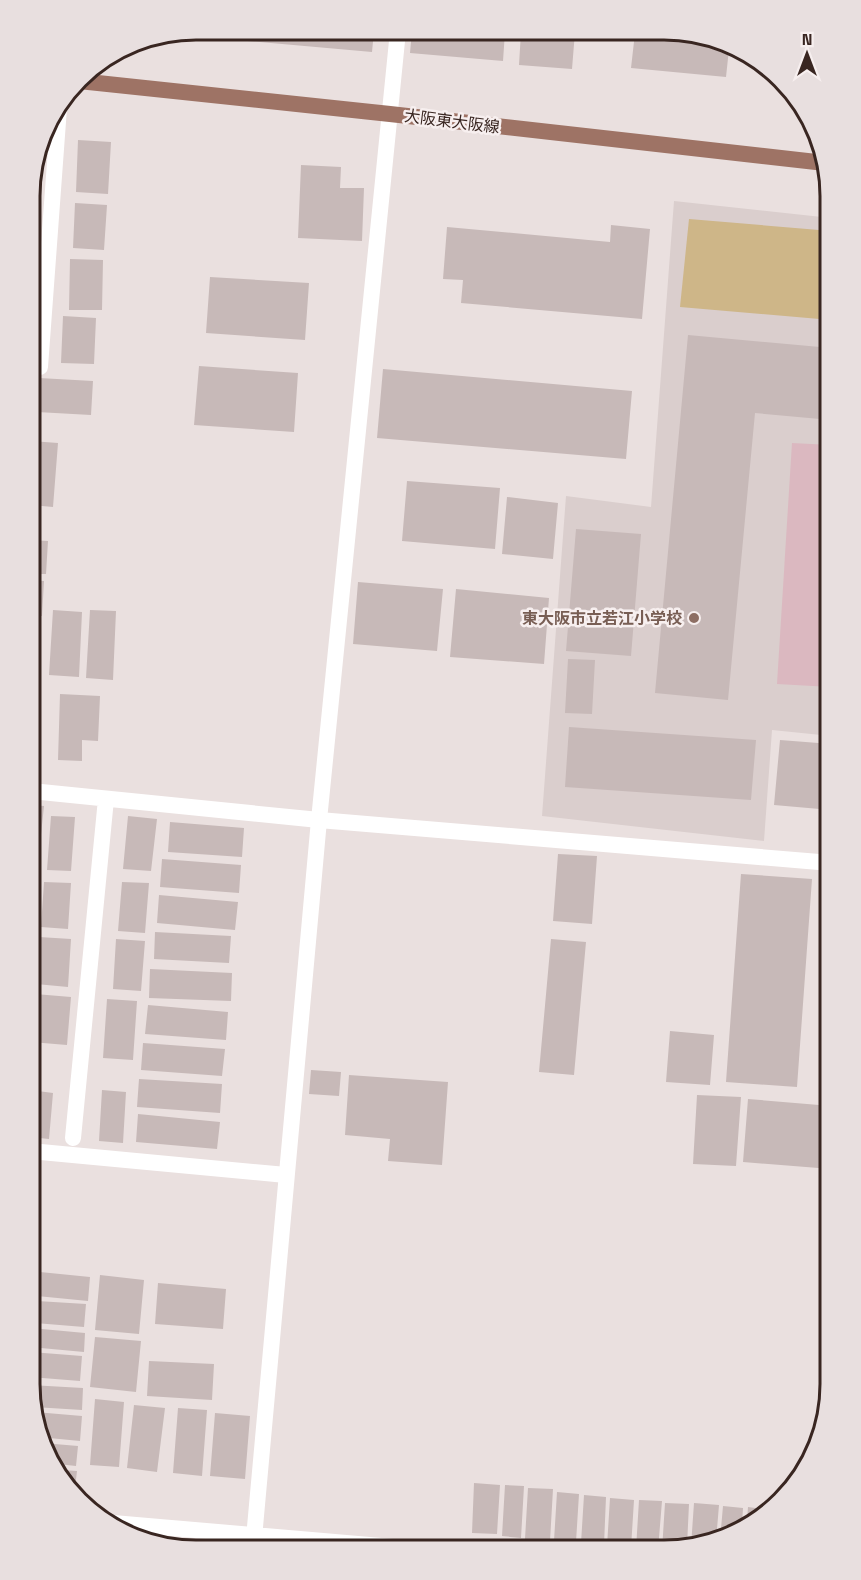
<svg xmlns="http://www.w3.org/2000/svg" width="861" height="1580" font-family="'Space Grotesk','Noto Sans JP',sans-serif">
<rect width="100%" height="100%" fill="#eae0df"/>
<path fill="#dacecd" d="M 674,201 L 831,218 L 831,736 L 772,730 L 764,841 L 542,816 L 566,496 L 651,507 Z"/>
<path fill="#dbb8c0" d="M 792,443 L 831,445 L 831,687 L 777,684 Z"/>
<path fill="#ceb688" d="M 689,219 L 831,231 L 831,320 L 680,307 Z"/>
<path fill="#c7b9b8" d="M 237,30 L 249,30 L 374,31 L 372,52 L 236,40 Z
M 412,31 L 505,32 L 503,61 L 410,53 Z
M 521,32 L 575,32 L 572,69 L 519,65 Z
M 635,33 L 697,33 L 729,49 L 726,77 L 631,68 Z
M 42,140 L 40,193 L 31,192 L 31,175 Z
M 78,140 L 111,142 L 108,194 L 76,192 Z
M 301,165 L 341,167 L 340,188 L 364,188 L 362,241 L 298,238 Z
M 75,203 L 107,205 L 104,250 L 73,248 Z
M 611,225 L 650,229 L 642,319 L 461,303 L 463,280 L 443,279 L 447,227 L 610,242 Z
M 70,259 L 103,260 L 102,310 L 69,310 Z
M 210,277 L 309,283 L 305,340 L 206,333 Z
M 63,316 L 96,318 L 94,364 L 61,363 Z
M 688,335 L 831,348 L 831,420 L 755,413 L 728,700 L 655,693 Z
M 199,366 L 298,373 L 294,432 L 194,425 Z
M 383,369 L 632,391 L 626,459 L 377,438 Z
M 39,378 L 93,381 L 91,415 L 37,412 Z
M 31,441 L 58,443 L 53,507 L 31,505 Z
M 407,481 L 500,488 L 495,549 L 402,541 Z
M 507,497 L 558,503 L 553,559 L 502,554 Z
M 576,529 L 641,534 L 631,656 L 566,651 Z
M 31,540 L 48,541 L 46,574 L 31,574 Z
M 31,580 L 44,581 L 42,616 L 31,616 Z
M 358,582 L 443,589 L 437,651 L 353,644 Z
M 456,589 L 549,598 L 544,664 L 450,657 Z
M 53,610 L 82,612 L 79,677 L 49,675 Z
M 90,610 L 116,611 L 113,680 L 86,678 Z
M 31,622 L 39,623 L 37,654 L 31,653 Z
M 568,659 L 595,660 L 592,714 L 565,713 Z
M 31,661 L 37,661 L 34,690 L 31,690 Z
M 60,694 L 100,696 L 98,741 L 82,740 L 82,761 L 58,760 Z
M 31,700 L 35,701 L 33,757 L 31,757 Z
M 569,727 L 756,740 L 751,800 L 565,787 Z
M 780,740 L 831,744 L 831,810 L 774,805 Z
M 31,805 L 44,806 L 32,920 L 31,920 Z
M 51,816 L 75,817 L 71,871 L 47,870 Z
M 128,816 L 157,819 L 151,871 L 123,869 Z
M 170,822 L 244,828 L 242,857 L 168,852 Z
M 558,854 L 597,856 L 592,924 L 553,921 Z
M 162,859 L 241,865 L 239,893 L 160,887 Z
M 741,874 L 812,879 L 797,1087 L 726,1082 Z
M 44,882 L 71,883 L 68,929 L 41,927 Z
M 122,882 L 149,883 L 145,933 L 118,931 Z
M 159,895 L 238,902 L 235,930 L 157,923 Z
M 155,932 L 231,936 L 229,963 L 154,959 Z
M 39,937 L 71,939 L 68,987 L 36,984 Z
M 116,939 L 145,941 L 141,991 L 113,989 Z
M 551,939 L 586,942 L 574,1075 L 539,1072 Z
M 150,969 L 232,973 L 231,1001 L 149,998 Z
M 35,994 L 71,997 L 67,1045 L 31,1042 Z
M 107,999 L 137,1001 L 133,1060 L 103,1058 Z
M 148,1005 L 228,1012 L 226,1040 L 145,1034 Z
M 670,1031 L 714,1035 L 710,1085 L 666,1082 Z
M 143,1043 L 225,1049 L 222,1076 L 141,1070 Z
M 311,1070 L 341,1072 L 339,1096 L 309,1094 Z
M 349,1075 L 448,1082 L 442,1165 L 388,1161 L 390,1139 L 345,1135 Z
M 139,1079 L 222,1084 L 220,1113 L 137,1107 Z
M 30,1090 L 53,1093 L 49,1139 L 30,1137 Z
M 102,1090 L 126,1092 L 123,1143 L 99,1141 Z
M 697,1095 L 741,1097 L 736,1166 L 693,1164 Z
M 748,1099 L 831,1106 L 831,1169 L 743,1162 Z
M 138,1114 L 220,1122 L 217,1149 L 136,1142 Z
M 40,1272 L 90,1277 L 88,1301 L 37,1296 Z
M 100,1275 L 144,1280 L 139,1334 L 95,1330 Z
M 158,1283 L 226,1289 L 223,1329 L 155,1324 Z
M 37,1301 L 86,1304 L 84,1327 L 35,1323 Z
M 31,1328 L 85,1333 L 84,1352 L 30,1347 Z
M 95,1337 L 141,1341 L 136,1392 L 90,1387 Z
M 31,1352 L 82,1356 L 80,1381 L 30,1377 Z
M 149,1361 L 214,1364 L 212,1400 L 147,1396 Z
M 30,1385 L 83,1388 L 82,1410 L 34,1407 Z
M 95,1399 L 124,1402 L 119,1467 L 90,1465 Z
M 134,1405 L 165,1408 L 157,1472 L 127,1468 Z
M 178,1408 L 207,1410 L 202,1476 L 173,1473 Z
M 35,1412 L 82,1416 L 80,1441 L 39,1437 Z
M 215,1413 L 250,1416 L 245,1479 L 210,1476 Z
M 43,1443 L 78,1446 L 76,1466 L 58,1464 Z
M 62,1470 L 77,1471 L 75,1488 Z
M 474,1483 L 500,1485 L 497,1534 L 472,1533 Z
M 505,1485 L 524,1486 L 521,1538 L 502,1536 Z
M 528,1488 L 553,1489 L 550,1541 L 525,1539 Z
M 557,1492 L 579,1494 L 576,1542 L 554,1541 Z
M 584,1495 L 606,1497 L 604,1545 L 581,1543 Z
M 610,1498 L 634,1500 L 631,1548 L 607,1546 Z
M 639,1500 L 662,1501 L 658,1550 L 636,1549 Z
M 665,1503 L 689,1504 L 687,1546 L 662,1550 Z
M 694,1503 L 719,1505 L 716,1541 L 691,1546 Z
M 723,1506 L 743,1508 L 742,1524 L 720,1540 Z
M 748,1507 L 763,1509 L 747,1520 Z"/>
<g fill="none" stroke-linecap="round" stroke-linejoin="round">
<path stroke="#fff" stroke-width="16" d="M 30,1151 L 286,1175"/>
<path stroke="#fff" stroke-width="16" d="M 40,367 L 59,108
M 31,791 L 319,820 L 831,863
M 73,1138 L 106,799
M 113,1523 L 416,1549
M 253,1549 L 319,820 L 398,31"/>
<path stroke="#9e7365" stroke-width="16" d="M 79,81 L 390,114 L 825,163"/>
</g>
<circle fill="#8d6e63" stroke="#f7efef" stroke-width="2" cx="694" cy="618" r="6"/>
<g text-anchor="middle" stroke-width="5" stroke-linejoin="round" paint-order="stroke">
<g font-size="16" fill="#392621" stroke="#f7efef">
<text transform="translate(452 121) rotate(7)" y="6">大阪東大阪線</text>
</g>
<g font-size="16" font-weight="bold" fill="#785e54" stroke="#f7efef" text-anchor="end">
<text x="682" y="624">東大阪市立若江小学校</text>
</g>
</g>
<path d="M0 0H861V1580H0ZM196 40H664A156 156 0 0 1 820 196V1384A156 156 0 0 1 664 1540H196A156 156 0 0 1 40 1384V196A156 156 0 0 1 196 40Z" fill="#e8dfdf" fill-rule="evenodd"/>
<path fill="none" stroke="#392621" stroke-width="3" d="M196 40H664A156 156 0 0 1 820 196V1384A156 156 0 0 1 664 1540H196A156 156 0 0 1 40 1384V196A156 156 0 0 1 196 40Z"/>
<g transform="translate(807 54)" stroke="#f7efef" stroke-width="4.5" paint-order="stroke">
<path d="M0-4.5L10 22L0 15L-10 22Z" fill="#392621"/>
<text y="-9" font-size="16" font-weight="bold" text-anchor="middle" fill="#392621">N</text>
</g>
</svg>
